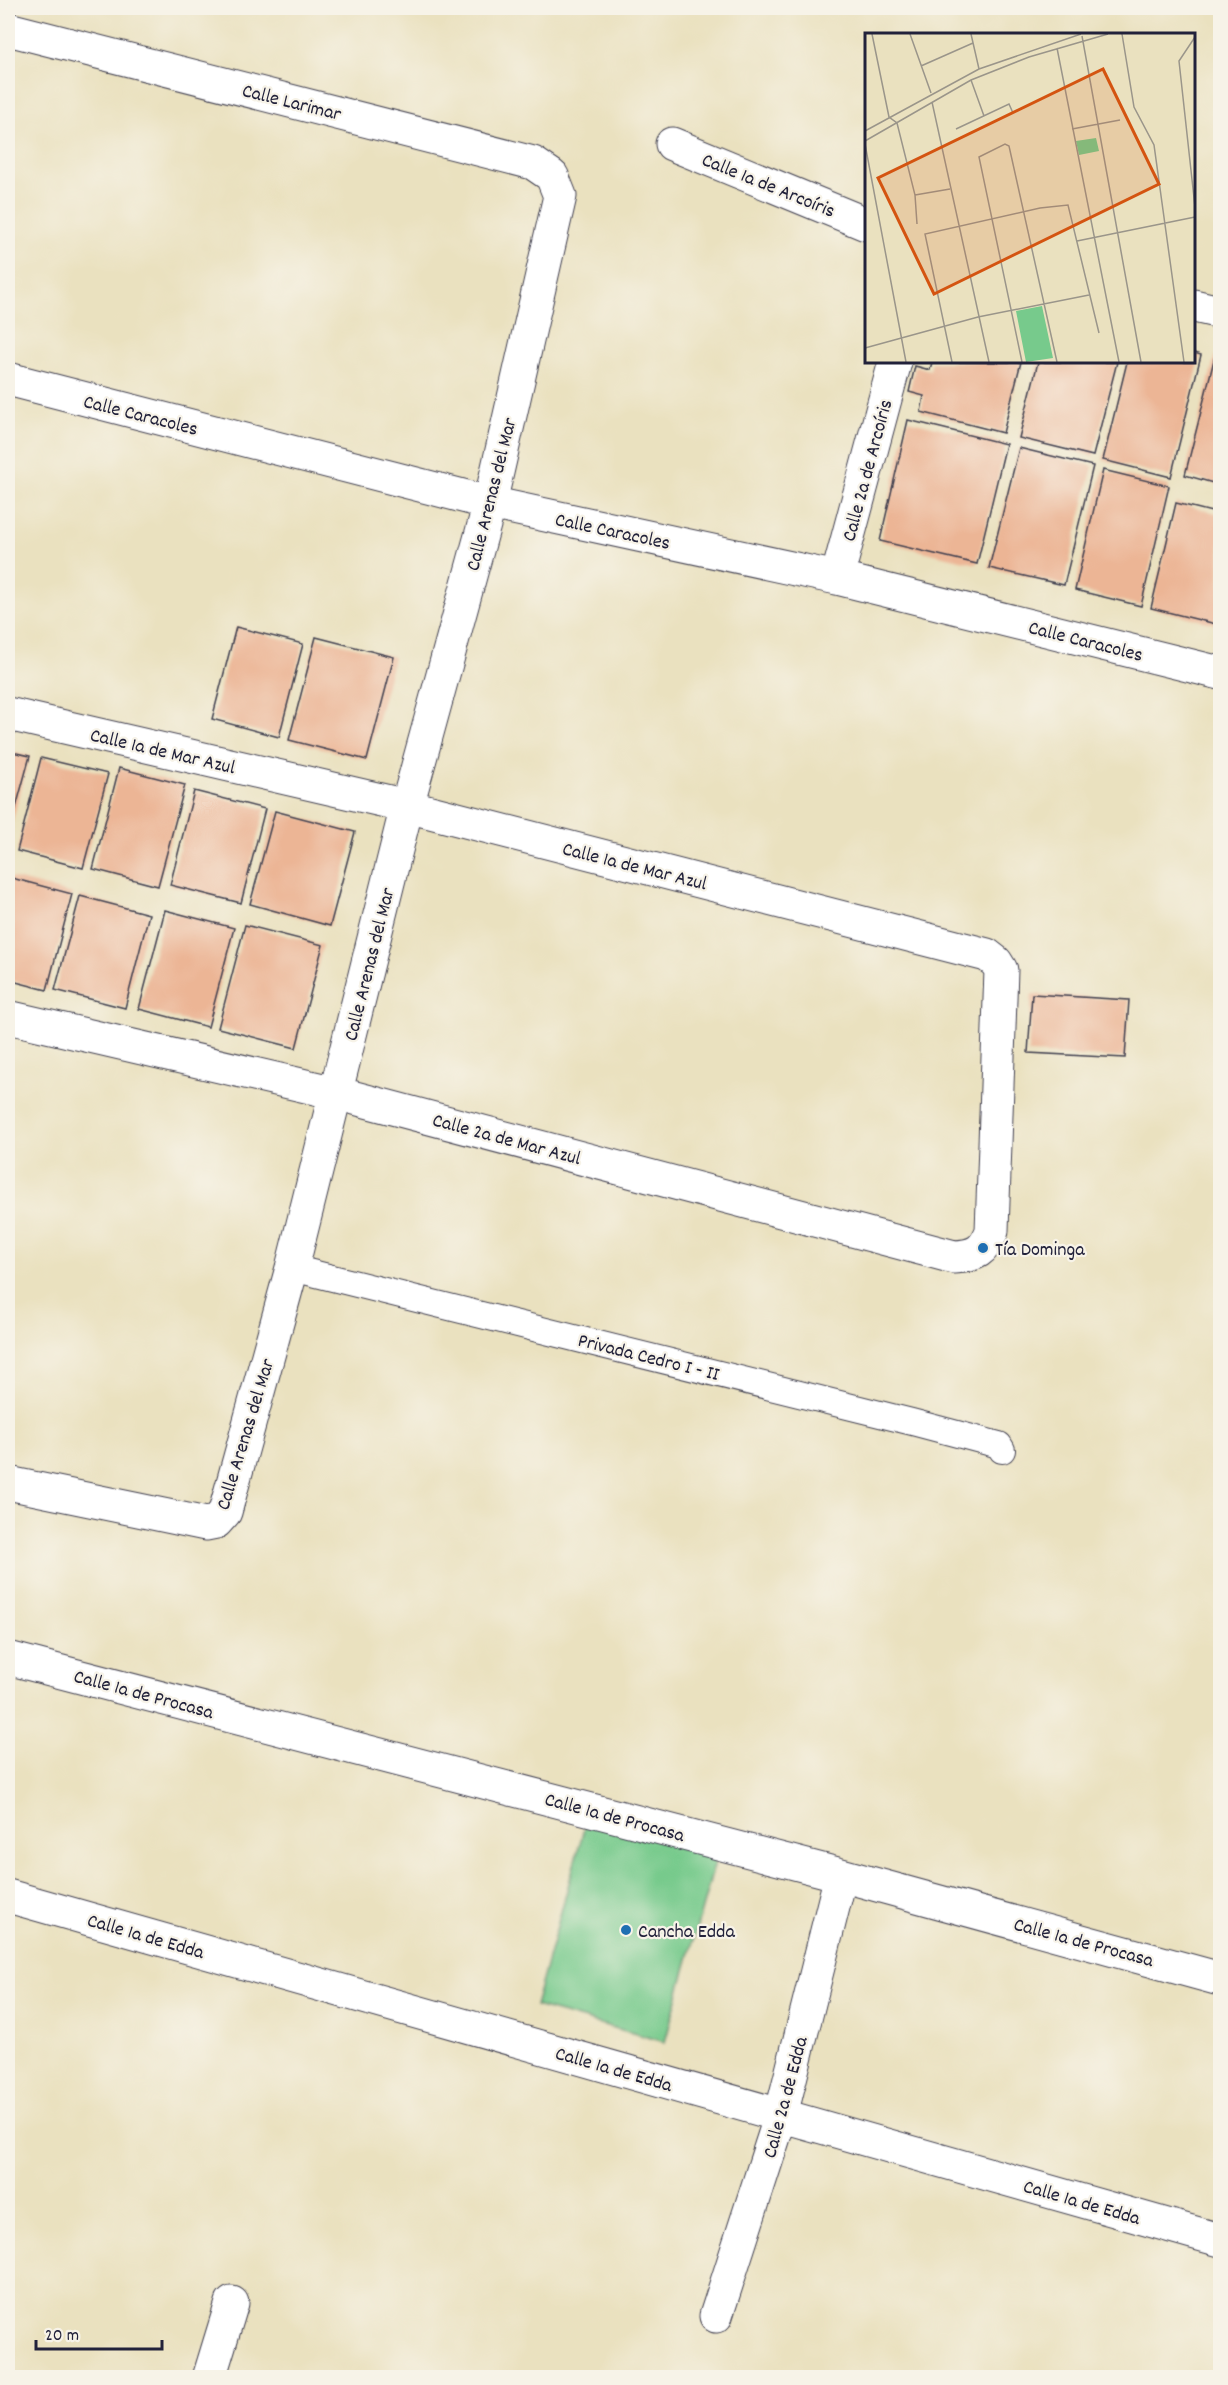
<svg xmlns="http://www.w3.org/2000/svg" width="1228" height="2385" font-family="Dekko,sans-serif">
<rect width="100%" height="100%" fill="#f7f3e8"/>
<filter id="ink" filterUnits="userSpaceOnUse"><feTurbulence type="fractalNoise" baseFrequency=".0167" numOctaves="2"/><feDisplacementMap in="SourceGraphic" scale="12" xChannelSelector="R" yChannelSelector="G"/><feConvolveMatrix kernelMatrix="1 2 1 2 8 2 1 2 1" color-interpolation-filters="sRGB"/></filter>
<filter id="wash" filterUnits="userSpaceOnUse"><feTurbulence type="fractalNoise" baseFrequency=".008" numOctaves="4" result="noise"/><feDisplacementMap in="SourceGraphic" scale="24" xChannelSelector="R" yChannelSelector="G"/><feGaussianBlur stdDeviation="1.35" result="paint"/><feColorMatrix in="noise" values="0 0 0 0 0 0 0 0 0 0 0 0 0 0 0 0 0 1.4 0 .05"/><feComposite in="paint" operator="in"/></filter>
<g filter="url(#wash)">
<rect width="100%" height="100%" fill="#eae1bf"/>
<path fill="#77ca8c" stroke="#4c7664" stroke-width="1.5" d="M 587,1818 L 717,1855 L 665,2042 L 535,2006 Z"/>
<g id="blocks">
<path fill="#ecb595" d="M 1194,353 L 1201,355 L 1171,477 L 1103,460 L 1127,362 L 1194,362 Z
M 1215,356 L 1220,357 L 1220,485 L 1185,475 Z
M 932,362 L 1021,362 L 1003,433 L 921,412 L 924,396 L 909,392 L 915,366 L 930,370 Z
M 1038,362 L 1117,362 L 1093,456 L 1019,438 Z
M 908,420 L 1006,444 L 977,564 L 880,541 Z
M 1019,448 L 1093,466 L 1064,585 L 989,568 Z
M 1103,470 L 1169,486 L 1141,606 L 1075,590 Z
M 1176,503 L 1220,514 L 1220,625 L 1151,608 Z
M 236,627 L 303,644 L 279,737 L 212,719 Z
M 316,637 L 394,657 L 367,760 L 289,740 Z
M 8,751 L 30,756 L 8,837 Z
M 41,758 L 108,774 L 83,868 L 17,851 Z
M 119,768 L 185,785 L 158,886 L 93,869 Z
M 194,791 L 265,809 L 241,903 L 170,885 Z
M 275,811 L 355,832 L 330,926 L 250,904 Z
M 8,877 L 72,894 L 47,990 L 8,980 Z
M 80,896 L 149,914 L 125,1008 L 55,990 Z
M 165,910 L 234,928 L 208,1027 L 139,1009 Z
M 245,925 L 323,945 L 296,1048 L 218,1028 Z
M 1032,994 L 1129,1000 L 1125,1058 L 1028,1053 Z"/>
</g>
</g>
<g filter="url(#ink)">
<use href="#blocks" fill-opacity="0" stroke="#403f4f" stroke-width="1.5"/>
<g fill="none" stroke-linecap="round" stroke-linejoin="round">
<defs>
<path id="lane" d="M 292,1268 L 912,1422 L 999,1445 L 1002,1450"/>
<path id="street" d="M 8,29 L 533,163 L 552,176 L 560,196 L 490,503 L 407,806 L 292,1268 L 225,1512 L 216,1522 L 206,1524 L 8,1483
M 672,144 L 866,224
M 1194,306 L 1220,312
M 8,379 L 490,503 L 837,578 L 1220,673
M 837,578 L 895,362
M 8,714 L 407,806 L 987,955 L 996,962 L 1001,970 L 992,1231 C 984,1251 976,1256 954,1257 L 336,1093 L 8,1017
M 8,1658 L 841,1875 L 1220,1979
M 8,1896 L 1220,2240
M 716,2316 L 781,2115 L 841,1875
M 209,2378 L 232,2303"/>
</defs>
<use href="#lane" stroke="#403f4f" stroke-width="28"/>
<use href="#street" stroke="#403f4f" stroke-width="35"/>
<use href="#lane" stroke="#fff" stroke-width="26"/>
<use href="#street" stroke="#fff" stroke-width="33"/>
</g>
</g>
<g fill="#1f6fb2" stroke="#f7f3e8" stroke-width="2">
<circle cx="983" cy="1248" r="6"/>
<circle cx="626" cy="1930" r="6"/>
</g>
<g text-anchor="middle" stroke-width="4.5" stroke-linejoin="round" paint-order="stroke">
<g font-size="20" fill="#22223b" stroke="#f7f3e8">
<text transform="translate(292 101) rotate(14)" y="7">Calle Larimar</text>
<text transform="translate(769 184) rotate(22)" y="7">Calle 1a de Arcoíris</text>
<text transform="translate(141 414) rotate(14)" y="7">Calle Caracoles</text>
<text transform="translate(866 470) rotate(-75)" y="7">Calle 2a de Arcoíris</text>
<text transform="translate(490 494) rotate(-76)" y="7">Calle Arenas del Mar</text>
<text transform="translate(613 530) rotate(12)" y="7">Calle Caracoles</text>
<text transform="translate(1086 640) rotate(14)" y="7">Calle Caracoles</text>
<text transform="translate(163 750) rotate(13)" y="7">Calle 1a de Mar Azul</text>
<text transform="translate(635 865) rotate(14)" y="7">Calle 1a de Mar Azul</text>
<text transform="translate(368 964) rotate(-76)" y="7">Calle Arenas del Mar</text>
<text transform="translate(507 1138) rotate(15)" y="7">Calle 2a de Mar Azul</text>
<text transform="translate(649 1356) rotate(14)" y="7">Privada Cedro I - II</text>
<text transform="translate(244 1434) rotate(-73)" y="7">Calle Arenas del Mar</text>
<text transform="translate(144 1693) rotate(15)" y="7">Calle 1a de Procasa</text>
<text transform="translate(615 1816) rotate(15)" y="7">Calle 1a de Procasa</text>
<text transform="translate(146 1935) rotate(16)" y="7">Calle 1a de Edda</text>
<text transform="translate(1084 1941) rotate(15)" y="7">Calle 1a de Procasa</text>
<text transform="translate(614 2068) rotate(16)" y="7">Calle 1a de Edda</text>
<text transform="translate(784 2097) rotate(-75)" y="7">Calle 2a de Edda</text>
<text transform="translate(1082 2201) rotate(16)" y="7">Calle 1a de Edda</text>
</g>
<g font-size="20" fill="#22223b" stroke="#f7f3e8" text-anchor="start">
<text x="995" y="1255">Tía Dominga</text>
<text x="638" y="1937">Cancha Edda</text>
</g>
</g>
<g transform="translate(865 33)">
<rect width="330" height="330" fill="#eae1bf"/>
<path d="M 231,105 L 234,118 L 214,122 L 211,108 ZM 177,273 L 188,325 L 161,329 L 151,278 Z" fill="#77ca8c"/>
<path fill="none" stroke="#9a958a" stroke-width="1.5" d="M 7,1 L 24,84 L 32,90 L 50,162 L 52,191M 45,1 L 66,60M 106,1 L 114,36M 257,1 L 269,74 L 289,112 L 319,329M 217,3 L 276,329M 330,4 L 314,28 L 330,174M 192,15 L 254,329M 56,33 L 108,10M 106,47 L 119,83M 67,69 L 124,329M 91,96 L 144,71 L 148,80M 207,96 L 255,87M 0,98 L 114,36 L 216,1M 0,108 L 106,47 L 164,24 L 243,1M 0,111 L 41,329M 50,162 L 85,156M 212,208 L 330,184M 0,315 L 113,284 L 224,262M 87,329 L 60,201 L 175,175 L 203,172 L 234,300M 157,329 L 114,124 L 140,111 L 144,113 L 192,329"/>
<path fill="#d45411" fill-opacity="0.15" stroke="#d45411" stroke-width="3" d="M 238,36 L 294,151 L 69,261 L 13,145 Z"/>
<rect width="330" height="330" fill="none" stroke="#22223b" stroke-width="3"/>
</g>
<rect width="1228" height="2385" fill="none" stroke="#f7f3e8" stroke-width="30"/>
<path d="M36 2340v9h126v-9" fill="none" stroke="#22223b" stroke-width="3"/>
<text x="45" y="2340" font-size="18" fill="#22223b" stroke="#f7f3e8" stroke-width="4.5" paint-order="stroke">20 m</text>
</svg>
